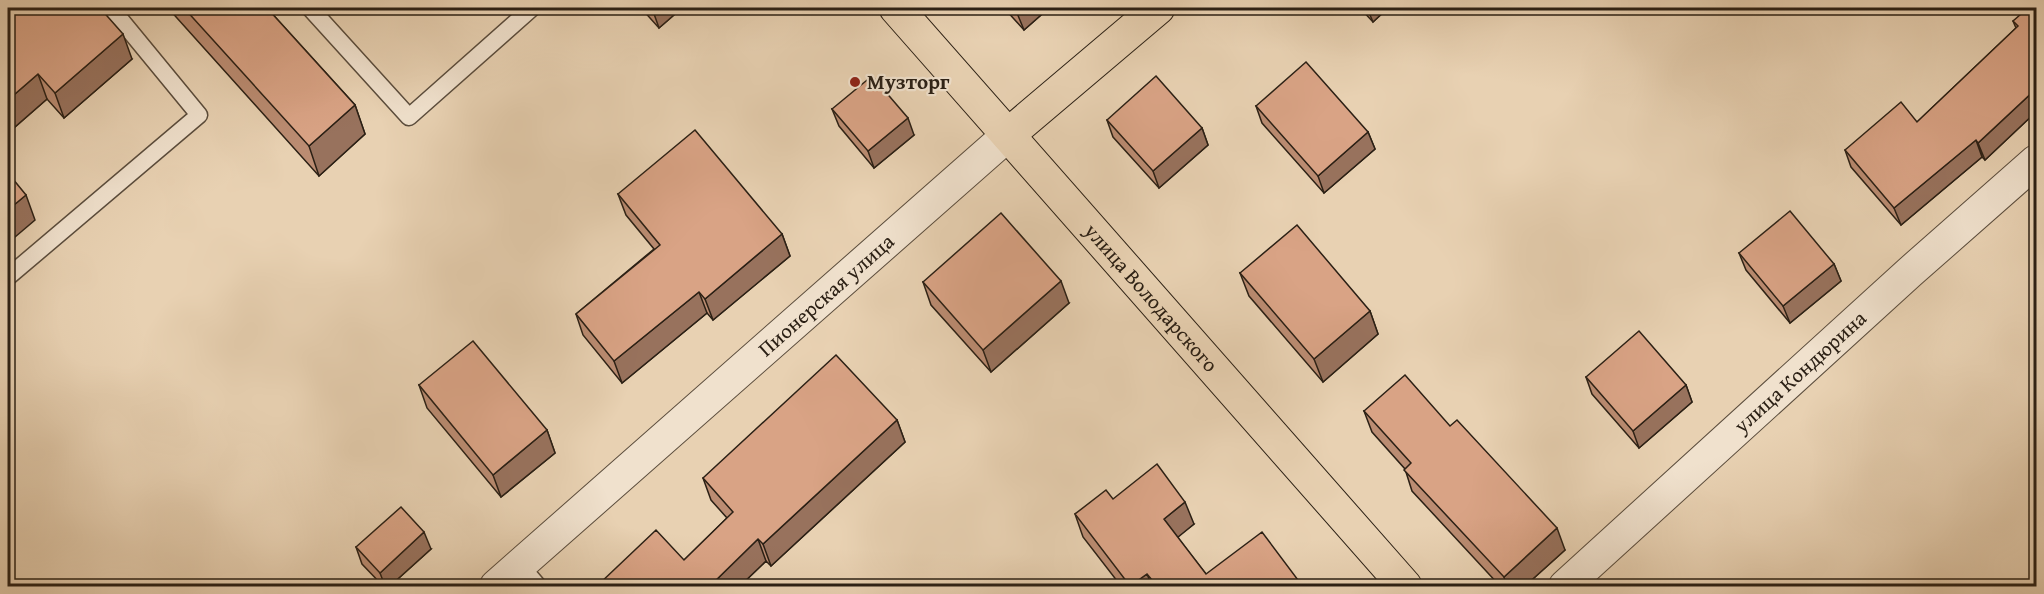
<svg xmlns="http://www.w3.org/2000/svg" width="2044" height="594" font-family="'Gentium Book Plus',serif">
<rect width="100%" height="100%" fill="#e8d1b2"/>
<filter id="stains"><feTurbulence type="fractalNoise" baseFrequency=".00333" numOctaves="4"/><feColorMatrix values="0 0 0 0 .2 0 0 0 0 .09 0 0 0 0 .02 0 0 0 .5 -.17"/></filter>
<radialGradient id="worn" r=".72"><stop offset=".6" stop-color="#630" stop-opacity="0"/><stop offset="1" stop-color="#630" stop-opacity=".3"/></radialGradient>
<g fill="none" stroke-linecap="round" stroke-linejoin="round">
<defs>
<path id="lane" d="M 310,8 L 409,117 L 532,8
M 8,277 L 199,115 L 111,8
M 520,565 L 538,586"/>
<g id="street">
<path id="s1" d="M 496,586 L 1008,135"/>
<path id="s2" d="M 1565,586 L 1910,272 L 2036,161"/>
</g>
<g id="primary">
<path id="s3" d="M 896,8 L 1405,586"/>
<path d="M 1008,135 L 1158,8"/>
</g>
</defs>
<use href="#lane" stroke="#5a4c3c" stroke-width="19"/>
<use href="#street" stroke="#5a4c3c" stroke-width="34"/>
<use href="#primary" stroke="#2b2015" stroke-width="35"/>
<use href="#lane" stroke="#f0e1cd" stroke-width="16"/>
<use href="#street" stroke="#f0e1cd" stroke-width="32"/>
<use href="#primary" stroke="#e8d1b2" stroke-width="33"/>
</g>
<path fill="#bb8c72" stroke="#2b2015" stroke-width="1.5" d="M 8,8 L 132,59 L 64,118 L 47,99 L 8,133 Z
M 168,8 L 267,8 L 355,105 L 365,134 L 319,176 Z
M 641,8 L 682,8 L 659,28 Z
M 1004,8 L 1049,8 L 1024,30 Z
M 1360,8 L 1388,8 L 1373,22 Z
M 2037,8 L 2037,111 L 1985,160 L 1982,157 L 1901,225 L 1851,167 L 1845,150 L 1917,122 L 2016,28 L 2013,21 Z
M 1256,106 L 1368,132 L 1375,149 L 1324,193 L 1262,123 Z
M 832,109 L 914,135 L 874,168 L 839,126 Z
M 1107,120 L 1202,128 L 1208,145 L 1159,188 L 1113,137 Z
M 618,194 L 782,234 L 790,256 L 713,320 L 707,313 L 622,383 L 583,335 L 576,314 L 654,249 L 626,215 Z
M 1739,253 L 1834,264 L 1841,281 L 1790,323 L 1746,270 Z
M 1240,273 L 1370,311 L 1378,334 L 1323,382 L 1249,296 Z
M 923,282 L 1069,303 L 991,372 L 931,305 Z
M 1586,377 L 1686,385 L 1692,402 L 1639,448 L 1592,394 Z
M 419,385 L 547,430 L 555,453 L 501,497 L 427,408 Z
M 1364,411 L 1450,426 L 1565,550 L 1525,586 L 1500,586 L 1412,491 L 1405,469 L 1372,432 Z
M 897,420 L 905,442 L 771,566 L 766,561 L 740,586 L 597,586 L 684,560 L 727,518 L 711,500 L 703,478 Z
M 1113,499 L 1194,524 L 1177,537 L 1206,574 L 1302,586 L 1121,586 L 1083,537 L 1075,514 Z
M 356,547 L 431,549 L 390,586 L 383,586 L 362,564 Z"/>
<path fill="#98725d" stroke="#2b2015" stroke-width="1.5" d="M 657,8 L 682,8 L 659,28 L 653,11 Z
M 1023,8 L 1049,8 L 1024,30 L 1017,13 Z
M 1367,8 L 1388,8 L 1373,22 Z
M 123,34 L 132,59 L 64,118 L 55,93 Z
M 38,74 L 47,99 L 8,133 L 8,100 Z
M 2037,88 L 2037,111 L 1985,160 L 1978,143 Z
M 355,105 L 365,134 L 319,176 L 309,146 Z
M 908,118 L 914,135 L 874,168 L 868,151 Z
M 1202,128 L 1208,145 L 1159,188 L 1153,171 Z
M 1368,132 L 1375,149 L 1324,193 L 1318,176 Z
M 1976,140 L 1982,157 L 1901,225 L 1894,208 Z
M 26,195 L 35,220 L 8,243 L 8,210 Z
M 782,234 L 790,256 L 713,320 L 705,299 Z
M 1834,264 L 1841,281 L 1790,323 L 1783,306 Z
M 1061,281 L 1069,303 L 991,372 L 983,350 Z
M 699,292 L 707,313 L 622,383 L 614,361 Z
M 1370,311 L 1378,334 L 1323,382 L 1314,359 Z
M 1686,385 L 1692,402 L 1639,448 L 1633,431 Z
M 897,420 L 905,442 L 771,566 L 763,544 Z
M 547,430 L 555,453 L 501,497 L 493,475 Z
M 1185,502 L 1194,524 L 1172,542 L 1164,519 Z
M 1557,528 L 1565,550 L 1525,586 L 1507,586 L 1504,577 Z
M 424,532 L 431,549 L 390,586 L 385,586 L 380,573 Z
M 758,539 L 766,561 L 740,586 L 710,586 Z
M 1147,574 L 1152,586 L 1130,586 Z"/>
<path fill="#d9a385" stroke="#2b2015" stroke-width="1.5" d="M 8,8 L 100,8 L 123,34 L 55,93 L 38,74 L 8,100 Z
M 184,8 L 267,8 L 355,105 L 309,146 Z
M 650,8 L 657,8 L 653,11 Z
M 1013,8 L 1023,8 L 1017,13 Z
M 2028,8 L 2037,8 L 2037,88 L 1978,143 L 1976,140 L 1894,208 L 1845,150 L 1901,102 L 1917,122 L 2018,26 L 2013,21 Z
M 1306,62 L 1368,132 L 1318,176 L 1256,106 Z
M 872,76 L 908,118 L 868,151 L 832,109 Z
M 1156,76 L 1202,128 L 1153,171 L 1107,120 Z
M 695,130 L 782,234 L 705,299 L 699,292 L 614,361 L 576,314 L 660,245 L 618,194 Z
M 8,173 L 26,195 L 8,210 Z
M 1790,211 L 1834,264 L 1783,306 L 1739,253 Z
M 1001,213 L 1061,281 L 983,350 L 923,282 Z
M 1297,225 L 1370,311 L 1314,359 L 1240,273 Z
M 1639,331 L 1686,385 L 1633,431 L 1586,377 Z
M 473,341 L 547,430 L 493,475 L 419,385 Z
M 836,355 L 897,420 L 763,544 L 758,539 L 710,586 L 597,586 L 656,530 L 684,560 L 733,512 L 703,478 Z
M 1405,375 L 1450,426 L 1457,420 L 1557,528 L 1504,577 L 1404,470 L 1411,463 L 1364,411 Z
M 1157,464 L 1185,502 L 1164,519 L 1206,574 L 1262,532 L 1301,584 L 1298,586 L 1157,586 L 1147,574 L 1130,586 L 1075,514 L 1106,490 L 1113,499 Z
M 401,507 L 424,532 L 380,573 L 356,547 Z"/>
<circle fill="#8f2418" stroke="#f0e1cd" stroke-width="2" cx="855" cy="82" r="6"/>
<g text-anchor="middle" stroke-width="4.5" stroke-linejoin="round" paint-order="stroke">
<g font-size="21" font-weight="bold" fill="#2b2015" stroke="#f0e1cd" text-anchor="start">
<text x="867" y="89">Музторг</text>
</g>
<g font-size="21" fill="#2b2015" stroke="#f0e1cd">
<text dy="7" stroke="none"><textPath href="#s1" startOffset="440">Пионерская улица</textPath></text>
<text dy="7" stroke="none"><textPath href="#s3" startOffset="386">улица Володарского</textPath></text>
<text dy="7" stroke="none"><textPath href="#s2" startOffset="318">улица Кондюрина</textPath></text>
</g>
</g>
<rect width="2044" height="594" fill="none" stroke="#e8d1b2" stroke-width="30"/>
<rect x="9" y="9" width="2026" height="576" fill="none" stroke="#2b2015" stroke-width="3"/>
<rect x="15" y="15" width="2014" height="564" fill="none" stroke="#2b2015" stroke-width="1.5"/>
<rect width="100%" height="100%" filter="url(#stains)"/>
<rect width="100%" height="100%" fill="url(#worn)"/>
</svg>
